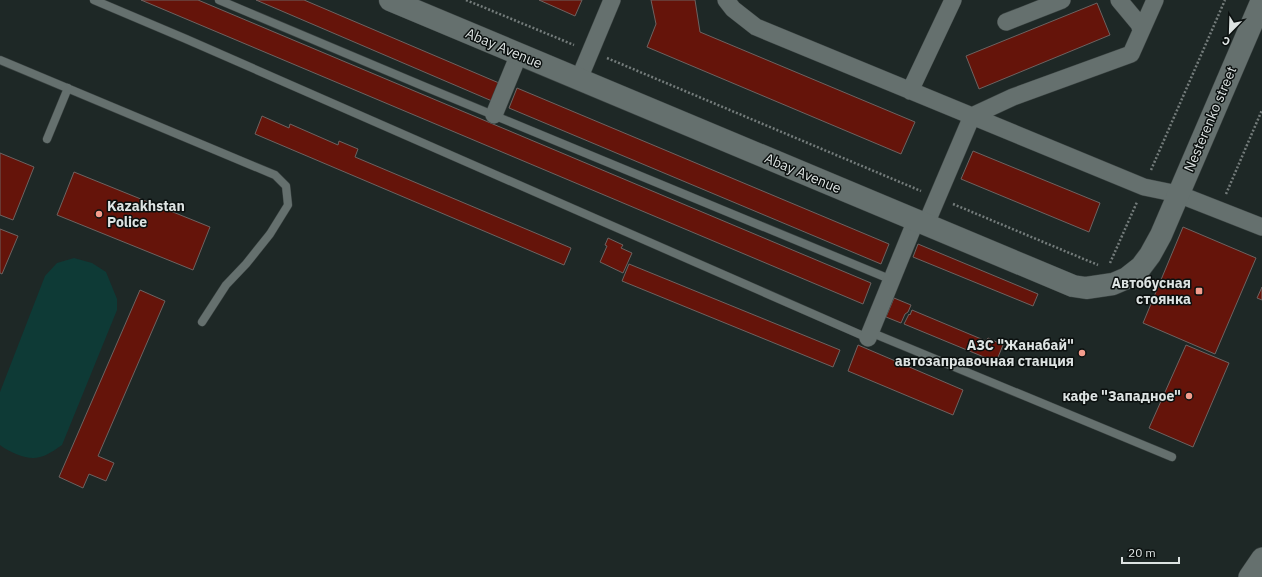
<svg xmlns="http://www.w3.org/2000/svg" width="1262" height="577" font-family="'IBM Plex Sans',sans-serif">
<rect width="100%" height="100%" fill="#1e2826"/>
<path fill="#0e3a36" d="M 74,258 L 92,263 L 106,272 L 117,299 L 117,310 L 62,445 C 45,457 36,462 16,454 C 10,451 5,449 0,445 L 0,392 L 45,276 L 57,263 Z"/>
<path fill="#65140a" stroke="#6d6361" d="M 141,0 L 198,0 L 871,283 L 863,304 Z
M 256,0 L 304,0 L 499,83 L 492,101 Z
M 539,0 L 582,0 L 575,16 Z
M 651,0 L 695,0 L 700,32 L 915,122 L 901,154 L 647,47 L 656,24 Z
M 1097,3 L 1110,35 L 979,89 L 966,56 Z
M 517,88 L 889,244 L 881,264 L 509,108 Z
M 262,116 L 289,128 L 290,124 L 338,145 L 339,141 L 358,149 L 355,157 L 571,248 L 564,265 L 255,134 Z
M 973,151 L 1100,203 L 1089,232 L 961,179 Z
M 0,153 L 34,167 L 13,220 L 0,215 Z
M 74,172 L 210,227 L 193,270 L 57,215 Z
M 1183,227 L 1256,258 L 1215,354 L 1143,323 Z
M 0,229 L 18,236 L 2,274 L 0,273 Z
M 608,238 L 623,245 L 621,248 L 632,253 L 623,273 L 600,262 L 607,246 L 605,245 Z
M 918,244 L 1038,294 L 1033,306 L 913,257 Z
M 629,264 L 840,350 L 833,367 L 622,281 Z
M 1262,287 L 1262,300 L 1257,298 Z
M 140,290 L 165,301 L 98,456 L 114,463 L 106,481 L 89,474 L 83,488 L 59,477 Z
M 894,298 L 911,305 L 908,312 L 905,314 L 901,323 L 886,317 Z
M 912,310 L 986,341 L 988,338 L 1003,345 L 996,362 L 904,324 L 909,314 L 910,315 Z
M 858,345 L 963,390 L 953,415 L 848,371 Z
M 1186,345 L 1229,363 L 1193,447 L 1149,428 Z"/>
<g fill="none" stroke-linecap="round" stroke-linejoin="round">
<defs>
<path id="service" d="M 94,0 L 186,39 L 868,338
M 219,0 L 423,86 L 892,280
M 0,60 L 275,175 L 286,186 L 288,205 L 270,234 L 246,264 L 226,285 L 202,322
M 47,139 L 68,88
M 870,332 L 1172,457"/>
<path id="minor" d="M 726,0 L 733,9 L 756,27 L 1144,187 L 1178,194 L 1262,227
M 1119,0 L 1139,24 L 1141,30
M 1006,22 L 1062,0
M 579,79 L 612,0
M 910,91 L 953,0
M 494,115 L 519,54
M 926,224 L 972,116 L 1013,97 L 1131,54 L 1155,0
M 868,338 L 916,220"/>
<path id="tertiary" d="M 1249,577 L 1262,558"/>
<path id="secondary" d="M 390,0 L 1073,286 L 1086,288 L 1113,284 L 1127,278 L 1141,267 L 1150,255 L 1161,235 L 1262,0"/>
</defs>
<use href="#service" stroke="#3b4342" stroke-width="9"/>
<use href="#minor" stroke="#3b4342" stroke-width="18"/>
<use href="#tertiary" stroke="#3b4342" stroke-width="22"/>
<use href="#secondary" stroke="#3b4342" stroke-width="23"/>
<path stroke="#747c7b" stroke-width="2.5" stroke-dasharray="2 2" stroke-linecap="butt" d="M 466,0 L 574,45
M 607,58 L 921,191
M 1151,170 L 1225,0
M 1226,194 L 1262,110
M 953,204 L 1098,265
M 1110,263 L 1137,202"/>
<use href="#service" stroke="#65706e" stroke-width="8"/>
<use href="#minor" stroke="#65706e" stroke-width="17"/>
<use href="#tertiary" stroke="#65706e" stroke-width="21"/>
<use href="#secondary" stroke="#65706e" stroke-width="22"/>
</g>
<g fill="#f49d8d" stroke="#0b100f" stroke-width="1.5">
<circle cx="99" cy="214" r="4"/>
<rect x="1195" y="287" width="8" height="8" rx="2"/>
<circle cx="1082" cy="353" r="4"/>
<circle cx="1189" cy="396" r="4"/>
</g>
<g text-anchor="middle" stroke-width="3" stroke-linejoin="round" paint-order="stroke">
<g font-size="14" fill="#dde3e2" stroke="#0b100f">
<text transform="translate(504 48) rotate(23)" y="5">Abay Avenue</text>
<text transform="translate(1210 119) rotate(-67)" y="5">Nesterenko street</text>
<text transform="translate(803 173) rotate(23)" y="5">Abay Avenue</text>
</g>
<g font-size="14" font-weight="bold" fill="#dde3e2" stroke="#0b100f" text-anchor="end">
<text x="107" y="211" text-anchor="start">Kazakhstan<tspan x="107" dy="16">Police</tspan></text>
<text x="1191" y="288">Автобусная<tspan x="1191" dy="16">стоянка</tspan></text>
<text x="1074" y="350">АЗС "Жанабай"<tspan x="1074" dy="16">автозаправочная станция</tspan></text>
<text x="1181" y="401">кафе "Западное"</text>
</g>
</g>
<g transform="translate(1230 32) rotate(203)" stroke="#0b100f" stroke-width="3" paint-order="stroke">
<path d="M0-3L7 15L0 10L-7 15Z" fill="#dde3e2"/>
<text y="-6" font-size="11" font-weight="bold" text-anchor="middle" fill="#dde3e2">С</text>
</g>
<path d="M1122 557v6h57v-6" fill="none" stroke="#dde3e2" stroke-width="2"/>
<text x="1128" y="557" font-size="12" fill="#dde3e2" stroke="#0b100f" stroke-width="3" paint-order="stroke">20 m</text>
</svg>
